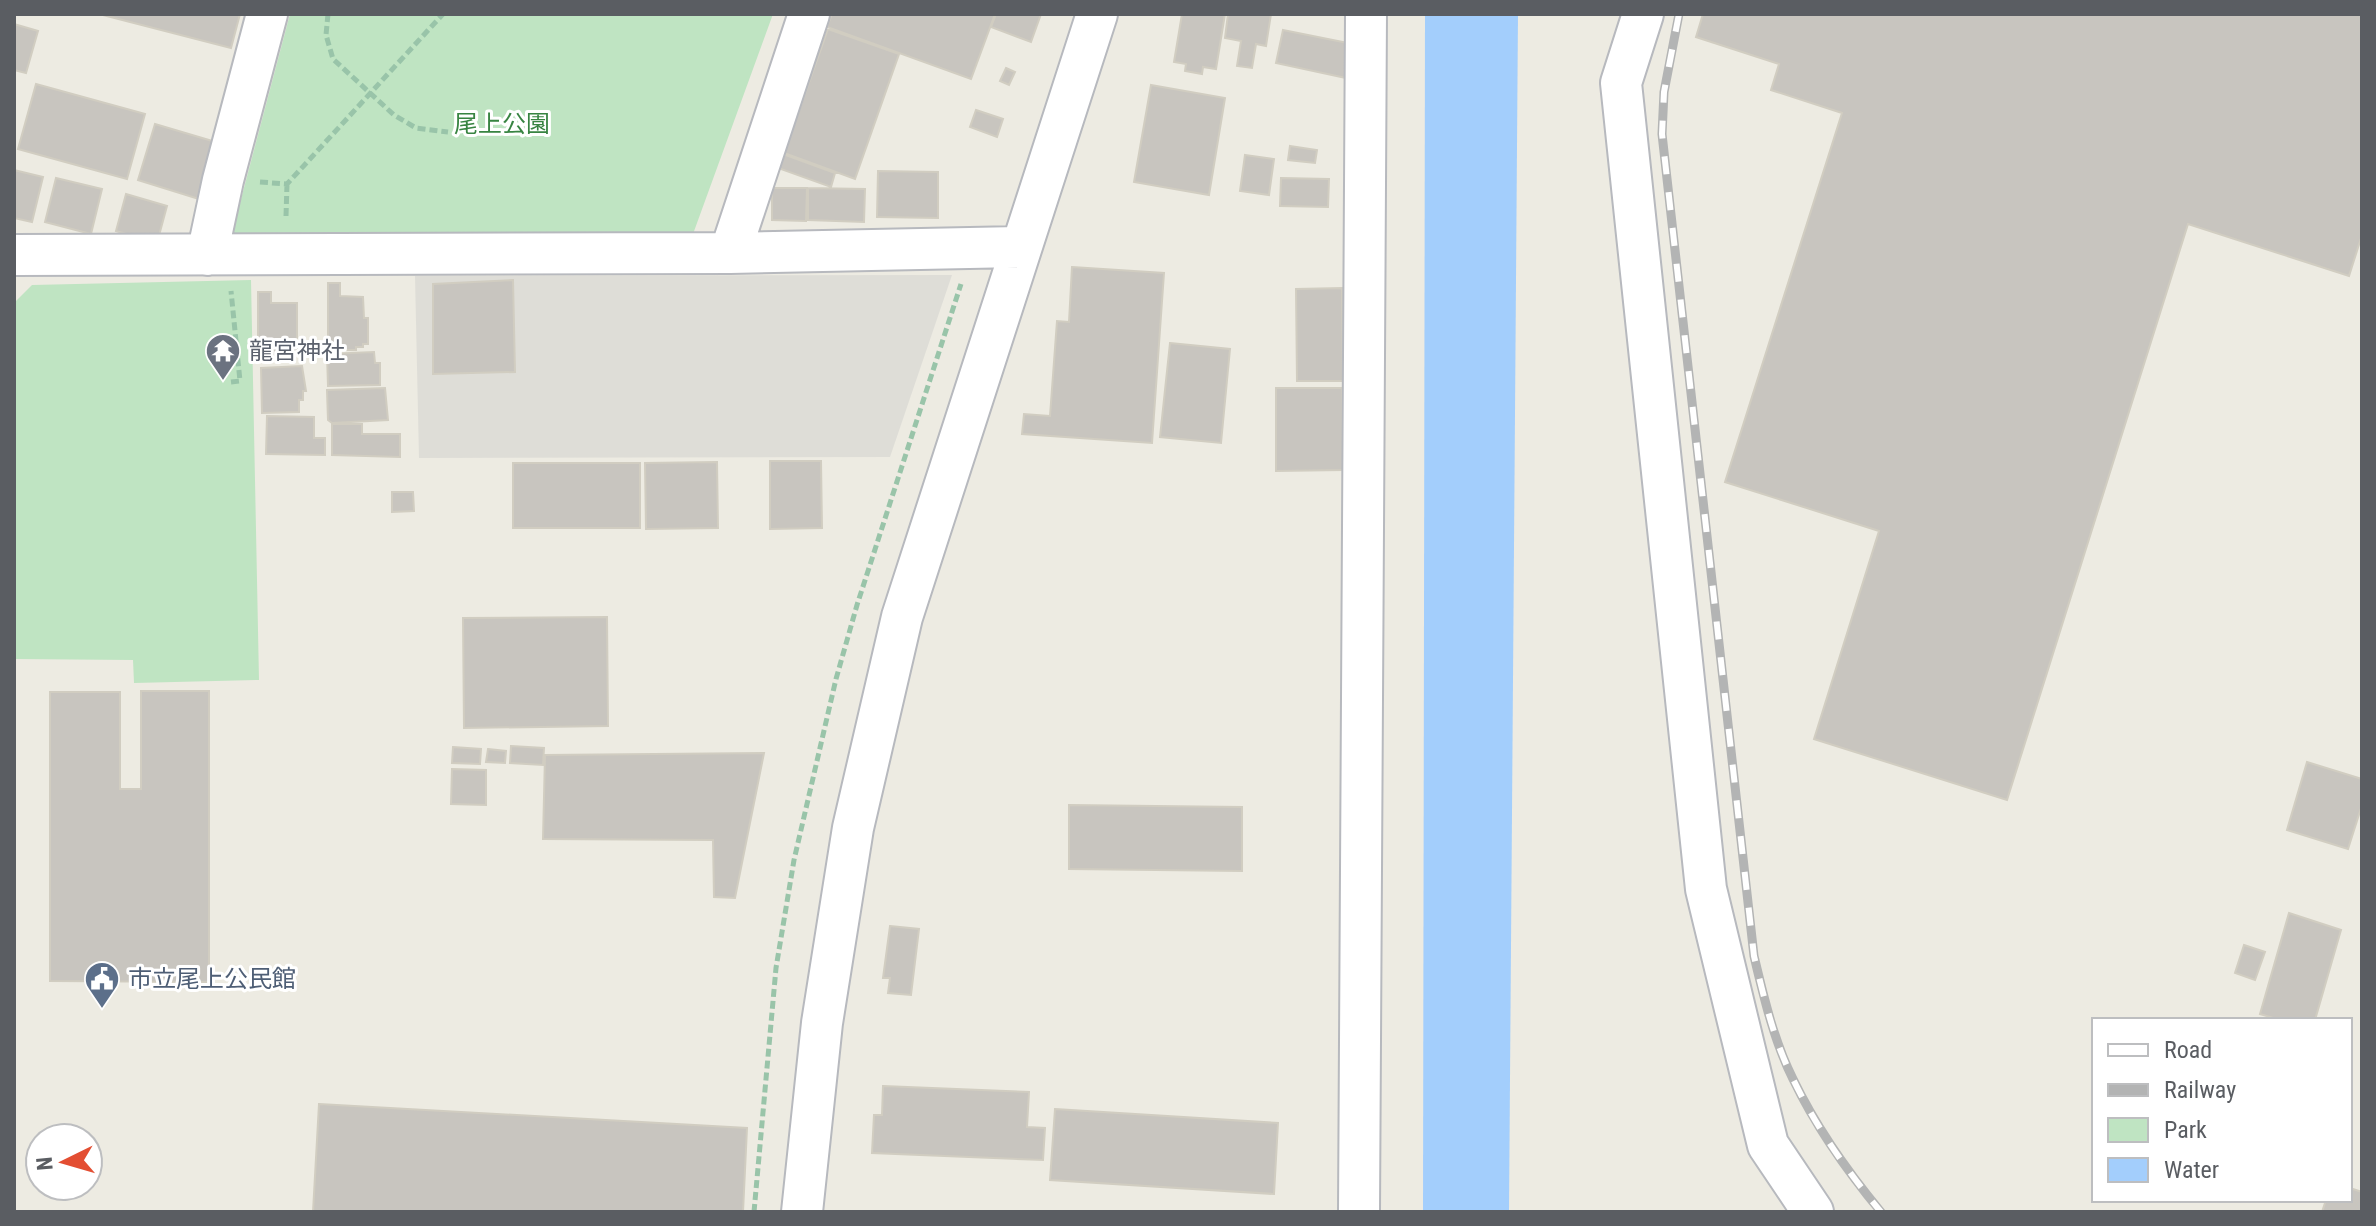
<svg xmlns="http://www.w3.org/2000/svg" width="2376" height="1226" font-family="'Roboto Condensed','Noto Sans JP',sans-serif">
<rect width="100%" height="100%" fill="#edebe2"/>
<path fill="#deddd7" d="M 952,275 L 890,457 L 419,458 L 415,276 Z"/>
<path fill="#bfe4c2" d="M 290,14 L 773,14 L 693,234 L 232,233 Z
M 251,280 L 259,680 L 134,683 L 133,660 L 14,659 L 14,303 L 32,285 Z"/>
<path fill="#a3cefc" d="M 1425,14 L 1518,14 L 1509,1212 L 1423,1212 Z"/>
<path fill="#c8c5bf" stroke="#d1cdc1" stroke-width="2" d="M 99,14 L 240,14 L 231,48 Z
M 832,14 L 995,14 L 971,79 L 827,27 Z
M 996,14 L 1041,14 L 1031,42 L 991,27 Z
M 1182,14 L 1225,14 L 1216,69 L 1203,67 L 1202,74 L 1185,71 L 1186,64 L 1174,62 Z
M 1228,14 L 1271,14 L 1266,46 L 1256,44 L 1252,68 L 1237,66 L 1241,41 L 1225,38 Z
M 1703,14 L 2362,14 L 2362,235 L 2349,276 L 2188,224 L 2007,800 L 1814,739 L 1879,531 L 1725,482 L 1842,113 L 1771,90 L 1779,64 L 1696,37 Z
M 14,24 L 38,31 L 26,73 L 14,70 Z
M 828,29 L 899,54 L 855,179 L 784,153 Z
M 1283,30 L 1353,44 L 1346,78 L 1276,63 Z
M 1006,68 L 1015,72 L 1009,85 L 1000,81 Z
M 36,84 L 145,114 L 127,179 L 18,149 Z
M 1151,85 L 1225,98 L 1209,195 L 1134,182 Z
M 976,110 L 1003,119 L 997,137 L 970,127 Z
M 155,124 L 219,143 L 202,200 L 138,180 Z
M 1290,146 L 1317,150 L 1315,163 L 1288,160 Z
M 783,154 L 835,173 L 831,187 L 778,168 Z
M 1245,155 L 1274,159 L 1269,195 L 1240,191 Z
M 14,170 L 43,177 L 32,222 L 14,218 Z
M 878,171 L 938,172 L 938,218 L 877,217 Z
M 56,178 L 102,189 L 91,234 L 45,222 Z
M 1281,178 L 1329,179 L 1328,207 L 1280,206 Z
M 772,188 L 807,188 L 806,221 L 772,220 Z
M 808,188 L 865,189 L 864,222 L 808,220 Z
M 126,194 L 167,206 L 157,243 L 116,231 Z
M 1072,267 L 1164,273 L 1152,443 L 1022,434 L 1024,414 L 1050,416 L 1057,321 L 1069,322 Z
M 513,280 L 515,372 L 433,374 L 433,284 Z
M 328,283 L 340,283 L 340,296 L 363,297 L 364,318 L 368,318 L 368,344 L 363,344 L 363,347 L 356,347 L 356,350 L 328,350 Z
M 1342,288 L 1343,381 L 1297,381 L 1296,289 Z
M 258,292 L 271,292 L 271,303 L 297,303 L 297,356 L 281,356 L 281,360 L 258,360 Z
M 1170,343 L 1230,349 L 1221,443 L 1160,437 Z
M 374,352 L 375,363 L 380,363 L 380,385 L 328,386 L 327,354 Z
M 302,366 L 306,391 L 303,391 L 303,400 L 299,400 L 299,412 L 262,413 L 261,368 Z
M 385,388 L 388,420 L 332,423 L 328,420 L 327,390 Z
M 1276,388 L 1342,388 L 1343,470 L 1276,471 Z
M 267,416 L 314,417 L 314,438 L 325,438 L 325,455 L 266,454 Z
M 332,424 L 362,424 L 362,434 L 400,434 L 400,457 L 332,455 Z
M 770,461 L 821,461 L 822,528 L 770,529 Z
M 717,462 L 718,528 L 646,529 L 645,463 Z
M 513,463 L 640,463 L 640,528 L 513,528 Z
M 392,492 L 413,492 L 414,511 L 392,512 Z
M 607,617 L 608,726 L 464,728 L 463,618 Z
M 141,691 L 209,691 L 209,982 L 50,981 L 50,692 L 120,692 L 120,789 L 141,789 Z
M 511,746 L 544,748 L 543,765 L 510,763 Z
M 453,747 L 481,749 L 480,764 L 452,763 Z
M 488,749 L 506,751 L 505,763 L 486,762 Z
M 764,753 L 735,898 L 714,897 L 713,840 L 543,839 L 545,755 Z
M 2307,762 L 2362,779 L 2362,805 L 2348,849 L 2287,830 Z
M 452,769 L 486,770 L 486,805 L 451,804 Z
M 1069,805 L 1242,807 L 1242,871 L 1069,869 Z
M 2289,913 L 2341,930 L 2315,1020 L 2280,1020 L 2260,1014 Z
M 890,926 L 919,929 L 911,995 L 888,993 L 890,978 L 883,978 Z
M 2244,945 L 2265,952 L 2255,980 L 2235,973 Z
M 883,1086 L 1029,1092 L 1027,1127 L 1045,1128 L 1043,1160 L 872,1153 L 874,1115 L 882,1115 Z
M 319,1104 L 747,1128 L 743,1212 L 313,1212 Z
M 1055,1109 L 1278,1123 L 1274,1194 L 1050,1180 Z
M 2350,1188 L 2362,1192 L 2362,1212 L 2322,1212 L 2326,1200 L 2350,1200 Z"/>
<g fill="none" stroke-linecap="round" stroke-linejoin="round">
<defs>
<path id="minor" d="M 1643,14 L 1621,83 L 1706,889 L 1768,1145 L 1813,1212
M 730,253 L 809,14
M 14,255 L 730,253 L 1020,247
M 207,255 L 223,180 L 267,14
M 802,1212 L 822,1023 L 853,828 L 902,617 L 1097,14
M 1359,1212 L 1366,14"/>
</defs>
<use href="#minor" stroke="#b7b9be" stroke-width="44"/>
<path stroke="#99c4a9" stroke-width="5" stroke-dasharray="8 4" stroke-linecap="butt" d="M 328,14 L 326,35 L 333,59 L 394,115 L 416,128 L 448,132
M 260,182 L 287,184 L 443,14
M 286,216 L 287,184
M 231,382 L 240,381 L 231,291
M 754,1212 L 776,968 L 794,860 L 836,679 L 857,605 L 961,284"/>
<use href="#minor" stroke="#fff" stroke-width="40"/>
<defs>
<path id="rail" d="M 1679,14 L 1664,92 L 1662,134 L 1754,956 C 1764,998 1774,1041 1793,1079 C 1816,1127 1847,1171 1881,1212"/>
</defs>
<use href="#rail" stroke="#b3b4b4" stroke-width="9"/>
<use href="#rail" stroke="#fff" stroke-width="6" stroke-dasharray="18" stroke-linecap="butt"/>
</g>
<defs>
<symbol id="temple-pin" viewBox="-11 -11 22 30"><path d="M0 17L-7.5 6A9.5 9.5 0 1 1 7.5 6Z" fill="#6b7280" stroke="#fff"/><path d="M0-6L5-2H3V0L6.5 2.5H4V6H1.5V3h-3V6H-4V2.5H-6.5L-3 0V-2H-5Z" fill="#fff"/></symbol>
<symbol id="civic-pin" viewBox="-11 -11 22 30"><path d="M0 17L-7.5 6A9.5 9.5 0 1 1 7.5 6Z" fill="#5c6f8a" stroke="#fff"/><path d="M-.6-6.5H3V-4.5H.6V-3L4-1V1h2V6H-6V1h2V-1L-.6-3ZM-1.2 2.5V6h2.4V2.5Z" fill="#fff"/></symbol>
</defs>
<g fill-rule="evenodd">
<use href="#temple-pin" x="203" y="331" width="40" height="54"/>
<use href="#civic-pin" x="82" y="959" width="40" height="54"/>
</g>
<g text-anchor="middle" stroke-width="6" stroke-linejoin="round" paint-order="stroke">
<g font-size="24" fill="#388442" stroke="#fff">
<text x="502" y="132">尾上公園</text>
</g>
<g font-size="24" fill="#5b616d" stroke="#fff" text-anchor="start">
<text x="249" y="359">龍宮神社</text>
</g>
<g font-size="24" fill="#4e5e75" stroke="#fff" text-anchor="start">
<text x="128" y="987">市立尾上公民館</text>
</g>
</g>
<rect width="2376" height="1226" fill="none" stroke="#5a5d62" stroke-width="32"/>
<rect x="2092" y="1018" width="260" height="184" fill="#ffffff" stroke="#bdbec0" stroke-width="2"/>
<rect x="2108" y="1044" width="40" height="12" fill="#ffffff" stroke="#bdbec0" stroke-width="2"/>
<text x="2164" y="1058" font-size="24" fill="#5a5d62">Road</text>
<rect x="2108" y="1084" width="40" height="12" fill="#b3b4b4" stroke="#bdbec0" stroke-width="2"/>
<text x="2164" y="1098" font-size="24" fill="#5a5d62">Railway</text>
<rect x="2108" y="1118" width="40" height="24" fill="#bfe4c2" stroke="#bdbec0" stroke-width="2"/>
<text x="2164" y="1138" font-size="24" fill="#5a5d62">Park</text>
<rect x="2108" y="1158" width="40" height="24" fill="#a3cefc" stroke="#bdbec0" stroke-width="2"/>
<text x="2164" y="1178" font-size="24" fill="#5a5d62">Water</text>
<g transform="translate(64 1162) rotate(265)"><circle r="38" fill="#ffffff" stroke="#bdbec0" stroke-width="2"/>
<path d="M0-6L14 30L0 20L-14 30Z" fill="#e34e32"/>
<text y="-12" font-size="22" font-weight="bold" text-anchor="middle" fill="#5a5d62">N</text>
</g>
</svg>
